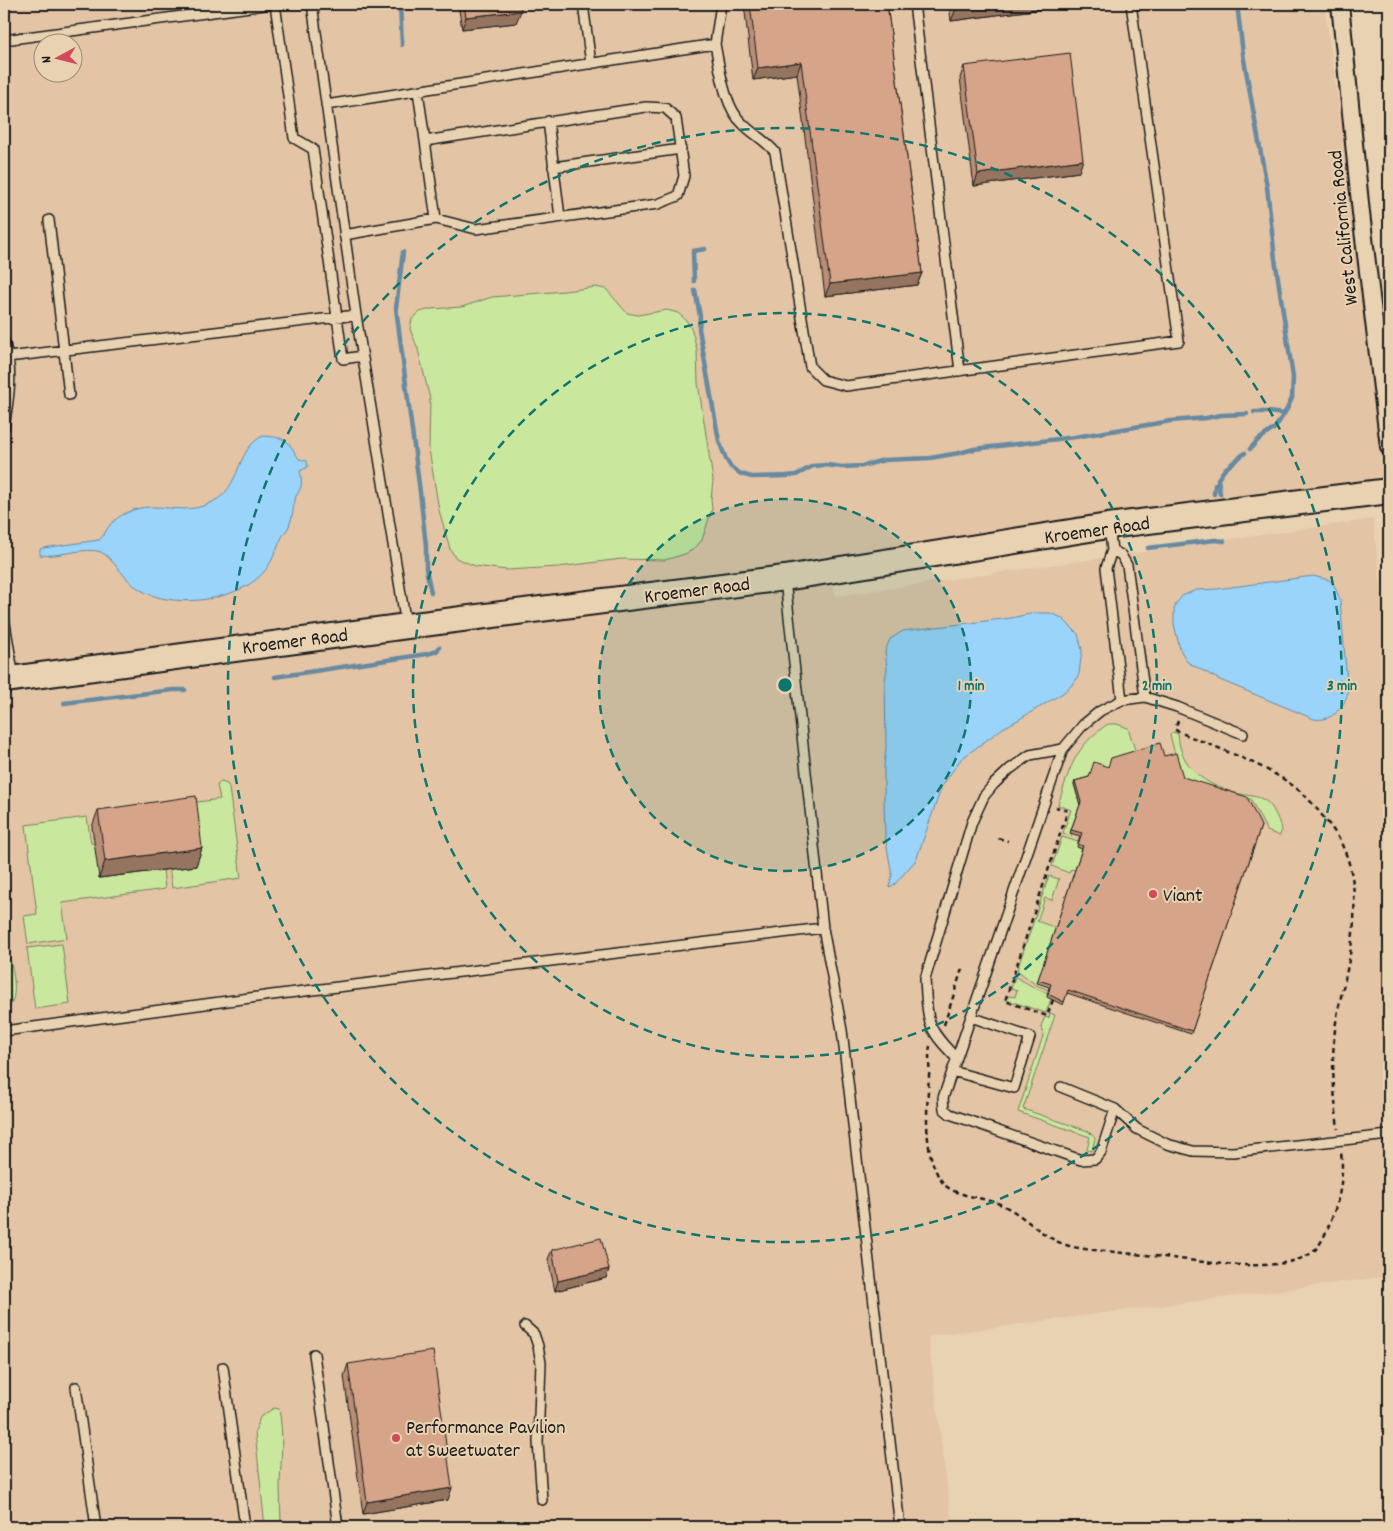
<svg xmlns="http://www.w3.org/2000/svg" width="1393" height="1531" font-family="Dekko,sans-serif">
<rect width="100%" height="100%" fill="#e8d2b1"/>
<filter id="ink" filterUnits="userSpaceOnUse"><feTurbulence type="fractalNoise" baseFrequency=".02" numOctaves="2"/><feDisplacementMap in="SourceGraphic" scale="10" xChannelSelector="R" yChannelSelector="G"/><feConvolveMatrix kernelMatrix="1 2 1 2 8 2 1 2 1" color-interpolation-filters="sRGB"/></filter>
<g filter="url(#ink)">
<path fill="#e3c4a5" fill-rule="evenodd" d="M 4,4 L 1324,4 L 1389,454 L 1389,491 L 830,572 L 836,596 L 1373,519 L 1389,658 L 1389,1276 L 928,1336 L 952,1527 L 4,1527 ZM 42,42 L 72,42 L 72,72 L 42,72 Z"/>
<path fill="#cae79e" stroke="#73825d" d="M 595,287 L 606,289 L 627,313 L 638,315 L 667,310 L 678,313 L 686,320 L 692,330 L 697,350 L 698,383 L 713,480 L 711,499 L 712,509 L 702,540 L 694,549 L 685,554 L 665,560 L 621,559 L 558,567 L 507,570 L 475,566 L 456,558 L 450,549 L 439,510 L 429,449 L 430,399 L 418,349 L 410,329 L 412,319 L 420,312 L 431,309 L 462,307 L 492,297 L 565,291 Z
M 1108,724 L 1117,724 L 1128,728 L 1136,753 L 1088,780 L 1074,784 L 1080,805 L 1070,833 L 1072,834 L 1071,836 L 1063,833 L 1071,810 L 1058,805 C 1070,768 1074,747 1108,724 Z
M 1173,732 L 1178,734 C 1180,768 1205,785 1236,793 C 1257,798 1267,794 1277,817 C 1280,824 1282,828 1280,836 L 1267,831 L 1250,798 L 1247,801 L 1182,780 L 1170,735 Z
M 221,782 L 227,784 L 229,788 L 241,878 L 172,888 L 161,807 L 220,799 L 217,785 Z
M 87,817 L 91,843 L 163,870 L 165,889 L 62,903 L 67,938 L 28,944 L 24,916 L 37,914 L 26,825 Z
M 1062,837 L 1078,842 L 1082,849 L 1075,870 L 1071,869 L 1069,873 L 1052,866 Z
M 1049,876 L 1059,879 L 1052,900 L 1045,898 L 1037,921 L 1056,928 L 1049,990 L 1036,985 L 1017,970 Z
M 62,944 L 70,1004 L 35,1009 L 27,948 Z
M 4,949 C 12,957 17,987 13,999 C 12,1003 10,1006 7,1009 L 4,1009 Z
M 1015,977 C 1027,982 1035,990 1048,993 L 1047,997 L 1051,999 L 1046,1013 L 1007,1000 L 1009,996 L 1015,997 L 1017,990 L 1011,988 Z
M 1050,1013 L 1055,1015 L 1023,1109 L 1088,1131 L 1095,1138 L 1092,1151 L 1087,1150 L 1090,1137 L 1018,1112 L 1044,1033 L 1042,1031 L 1041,1026 L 1045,1017 L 1049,1018 Z
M 274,1408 L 279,1409 C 284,1437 281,1456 280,1484 C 280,1498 281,1513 281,1527 L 265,1527 L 255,1432 L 260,1417 Z"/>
<path fill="#9ad4fa" stroke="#688aa1" d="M 263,436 C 288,438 286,439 299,459 L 307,461 L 308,467 L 300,471 C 301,475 302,481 301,486 C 300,490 298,493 296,496 C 293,506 293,517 289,526 C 287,531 283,534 281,539 C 275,553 270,568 258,578 C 230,602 170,609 139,589 C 125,581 112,557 101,552 C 85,546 58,558 40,555 L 40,549 L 43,548 L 99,540 C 104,536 106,530 110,525 C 116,518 125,513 133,510 C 162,500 187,520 219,498 C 241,482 237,448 263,436 Z
M 1313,576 L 1329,580 L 1333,583 L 1340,599 L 1348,693 C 1343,708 1332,722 1314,719 L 1220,680 L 1187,662 L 1180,649 L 1174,624 L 1174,609 L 1176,604 L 1182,596 L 1196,590 L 1217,589 Z
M 1034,613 L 1050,613 L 1062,618 L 1078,634 L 1082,650 L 1079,674 L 1075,682 L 1063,693 L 1018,720 L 1003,728 L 961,759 L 942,786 L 916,860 L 894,885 L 889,887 L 892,875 L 885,836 L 884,801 L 884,766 L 886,748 L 885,680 L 887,669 L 885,651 L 890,639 L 903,631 L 1011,618 Z"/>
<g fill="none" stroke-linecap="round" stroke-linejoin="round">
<path stroke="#688aa1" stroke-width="4.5" d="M 400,4 L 402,45
M 1237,4 L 1243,54 L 1267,187 L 1275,259 L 1293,377 L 1292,398 L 1287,409 L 1275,428 L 1258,440 L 1250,449
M 403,252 L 396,308 L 420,492 L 426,546 L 426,569 L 431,592
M 694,281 L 693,251 L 705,249
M 695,290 L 700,316 L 699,329 L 719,441 L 726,459 L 731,467 L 741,474 L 752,477 L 786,476 L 796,475 L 813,466 L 826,465 L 842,467 L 862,466 L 884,460 L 930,458 L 959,453 L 974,449 L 1075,437 L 1171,421 L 1206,418 L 1221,415 L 1247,414
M 1254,412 L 1268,412 L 1284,414
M 1214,494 L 1215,485 L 1218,482
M 1220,494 L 1218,479 L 1225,469 L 1245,453
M 1148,548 L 1215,540 L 1224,541
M 275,677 L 427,654 L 437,651 L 439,647
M 64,703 L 173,690 L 185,690"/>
<defs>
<path id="lane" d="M 275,4 L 294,138 L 313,149 L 343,359 L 362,356
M 312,4 L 356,315 L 406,625
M 583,4 L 591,64
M 914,4 L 960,371
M 4,40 L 272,4
M 715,44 L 721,4
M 418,91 L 436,219
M 326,105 L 715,44 C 720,69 724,107 743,124 C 753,134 766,141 775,152 L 810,367 L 823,380 L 846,386 L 1179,341 L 1131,4
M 548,121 L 560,217
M 553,167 L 681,149
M 49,220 L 69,395
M 344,235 L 436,219 L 476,229 L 658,204 L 678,196 L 684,176 L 676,118 L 665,108 L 646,107 L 425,141
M 4,341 C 14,375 9,394 4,428
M 8,357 L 356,315
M 1109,527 L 1112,550 L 1106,568 L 1122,700
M 1112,550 L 1121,555 L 1127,565 L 1145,697
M 785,580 L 823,928 L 842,1030 L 900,1527
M 4,617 L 14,678
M 1063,749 L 1083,725 L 1100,711 L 1122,700 L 1145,697 L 1177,707 L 1243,734
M 4,1031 L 272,995 L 823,928
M 956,1058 C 947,1048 934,1036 930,1023 C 926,1009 926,993 925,979 L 972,822 L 984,796 L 994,784 L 1010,769 L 1030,755 L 1063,749 L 943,1098 L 944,1109 L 950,1114 L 1081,1160 L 1095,1159 L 1101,1152 L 1115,1109
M 952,1071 L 1014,1088 L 1030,1037 L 971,1017
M 1061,1087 L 1115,1109 L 1137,1129 L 1167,1144 L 1193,1151 L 1233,1152 L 1389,1135
M 525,1326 L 534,1334 L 538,1346 L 541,1363 L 538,1442 L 542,1500
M 314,1354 L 338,1527
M 223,1367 L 245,1527
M 76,1387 L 96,1527"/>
<path id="street" d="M 1340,4 L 1361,213 L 1389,447"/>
<path id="secondary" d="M 4,680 L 407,626 L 785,578 L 1108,526 L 1389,491"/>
</defs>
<use href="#lane" stroke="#1c1c1c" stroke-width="12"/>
<use href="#street" stroke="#1c1c1c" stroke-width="20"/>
<use href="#secondary" stroke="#1c1c1c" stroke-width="28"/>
<path stroke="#1c1c1c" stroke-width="2.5" stroke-dasharray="5 4" stroke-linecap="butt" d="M 1178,721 L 1175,729 L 1177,731 C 1214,747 1265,764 1296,788 C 1307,796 1316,808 1325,819 C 1332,828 1339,837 1343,847 C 1357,877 1356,916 1351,948 C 1347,976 1338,1003 1335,1030 C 1331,1063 1334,1096 1338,1129
M 998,838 L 1008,841
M 1053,1000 L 1047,1016 L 1005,1001 L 1067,813 L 1066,810 L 1056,807
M 944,1025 L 961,972 L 963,967 L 964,967
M 930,1046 C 928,1056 930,1066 929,1076 C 927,1108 922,1156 943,1183 C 954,1197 986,1197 1002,1205 C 1024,1215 1040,1235 1063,1244 C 1080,1250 1097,1250 1115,1252 C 1131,1254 1148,1255 1164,1257 C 1200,1261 1288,1277 1316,1249 C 1322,1242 1327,1231 1330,1222 C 1340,1200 1344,1176 1341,1152"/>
<use href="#lane" stroke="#e8d2b1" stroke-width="9"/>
<use href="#street" stroke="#e8d2b1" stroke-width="16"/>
<use href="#secondary" stroke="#e8d2b1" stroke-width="24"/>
</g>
<path fill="#b88e76" stroke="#1c1c1c" d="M 458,4 L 520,4 L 516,23 L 462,29 Z
M 744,4 L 887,4 L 922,273 L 917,285 L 825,296 L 797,74 L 753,80 Z
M 949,4 L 1058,4 L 1057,7 L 951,21 Z
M 964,66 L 1079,172 L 974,186 L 960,78 Z
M 1164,756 L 1183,777 L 1261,826 L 1191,1034 L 1067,993 L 1063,1005 L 1047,997 L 1049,987 L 1037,983 L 1082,849 L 1077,847 L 1080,836 L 1070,833 L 1080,805 L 1074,784 L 1075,781 L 1089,777 L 1108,767 Z
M 98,810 L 202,848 L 196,866 L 99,878 L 92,827 Z
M 552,1250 L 609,1269 L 606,1278 L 555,1291 L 548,1259 Z
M 348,1364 L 448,1500 L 363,1514 L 344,1376 Z"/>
<path fill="#967460" stroke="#1c1c1c" d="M 998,4 L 1058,4 L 1057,7 L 951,21 L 956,9 Z
M 521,11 L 516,23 L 462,29 L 466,17 Z
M 801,62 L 797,74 L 753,80 L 758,68 Z
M 1083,160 L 1079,172 L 974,186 L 978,174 Z
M 922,273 L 917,285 L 825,296 L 830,284 Z
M 202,848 L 196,866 L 99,878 L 105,861 Z
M 609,1269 L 606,1278 L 555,1291 L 558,1281 Z
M 452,1488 L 448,1500 L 363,1514 L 367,1502 Z"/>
<path fill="#d6a589" stroke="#1c1c1c" d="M 464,4 L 520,4 L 521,11 L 466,17 Z
M 750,4 L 887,4 L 922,273 L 830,284 L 801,62 L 758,68 Z
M 955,4 L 998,4 L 956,9 Z
M 1070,53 L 1083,160 L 978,174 L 964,66 Z
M 1160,743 L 1164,756 L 1176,753 L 1183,777 L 1247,797 L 1261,826 L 1192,1031 L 1068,990 L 1064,1002 L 1048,994 L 1051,984 L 1038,980 L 1083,846 L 1078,844 L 1082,833 L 1071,830 L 1081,802 L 1075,781 L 1089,777 L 1094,762 L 1108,767 L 1111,758 Z
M 196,796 L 202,848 L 105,861 L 98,810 Z
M 601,1238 L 609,1269 L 558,1281 L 552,1250 Z
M 433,1351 L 452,1488 L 367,1502 L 348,1364 Z"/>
</g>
<circle cx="785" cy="685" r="186" fill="#0f766e" fill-opacity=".12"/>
<g fill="none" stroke="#0f766e" stroke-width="2.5" stroke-dasharray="9 6">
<circle cx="785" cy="685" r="186"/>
<circle cx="785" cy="685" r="372"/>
<circle cx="785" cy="685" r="557"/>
</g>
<g fill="#d1495b" stroke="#e8d2b1" stroke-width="2">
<circle cx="1153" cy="894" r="5"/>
<circle cx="396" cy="1438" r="5"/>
</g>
<g text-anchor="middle" stroke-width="4" stroke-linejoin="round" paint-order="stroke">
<g font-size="20" fill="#1c1c1c" stroke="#e8d2b1">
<text transform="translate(1342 228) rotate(-96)" y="7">West California Road</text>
<text transform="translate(1097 529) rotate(-8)" y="7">Kroemer Road</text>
<text transform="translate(697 589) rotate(-7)" y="7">Kroemer Road</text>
<text transform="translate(295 640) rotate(-7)" y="7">Kroemer Road</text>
</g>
<g font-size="20" fill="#1c1c1c" stroke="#e8d2b1" text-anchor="start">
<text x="1163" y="901">Viant</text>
<text x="406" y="1433">Performance Pavilion<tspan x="406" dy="23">at Sweetwater</tspan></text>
</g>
</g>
<circle cx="785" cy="685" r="8" fill="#0f766e" stroke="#e8d2b1" stroke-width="2.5"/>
<g font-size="15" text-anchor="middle" font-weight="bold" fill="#0f766e" stroke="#e8d2b1" stroke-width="4" stroke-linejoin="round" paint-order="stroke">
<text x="971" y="690">1 min</text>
<text x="1157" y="690">2 min</text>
<text x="1342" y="690">3 min</text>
</g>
<rect width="1393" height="1531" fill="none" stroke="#e8d2b1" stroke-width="20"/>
<rect x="10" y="10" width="1373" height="1511" fill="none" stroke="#1c1c1c" stroke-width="2" filter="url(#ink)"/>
<g transform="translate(58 58) rotate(263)"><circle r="24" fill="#e8d2b1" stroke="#968975"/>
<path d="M0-4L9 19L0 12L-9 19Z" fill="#d1495b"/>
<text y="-8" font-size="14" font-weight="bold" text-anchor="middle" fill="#1c1c1c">N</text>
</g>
</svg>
